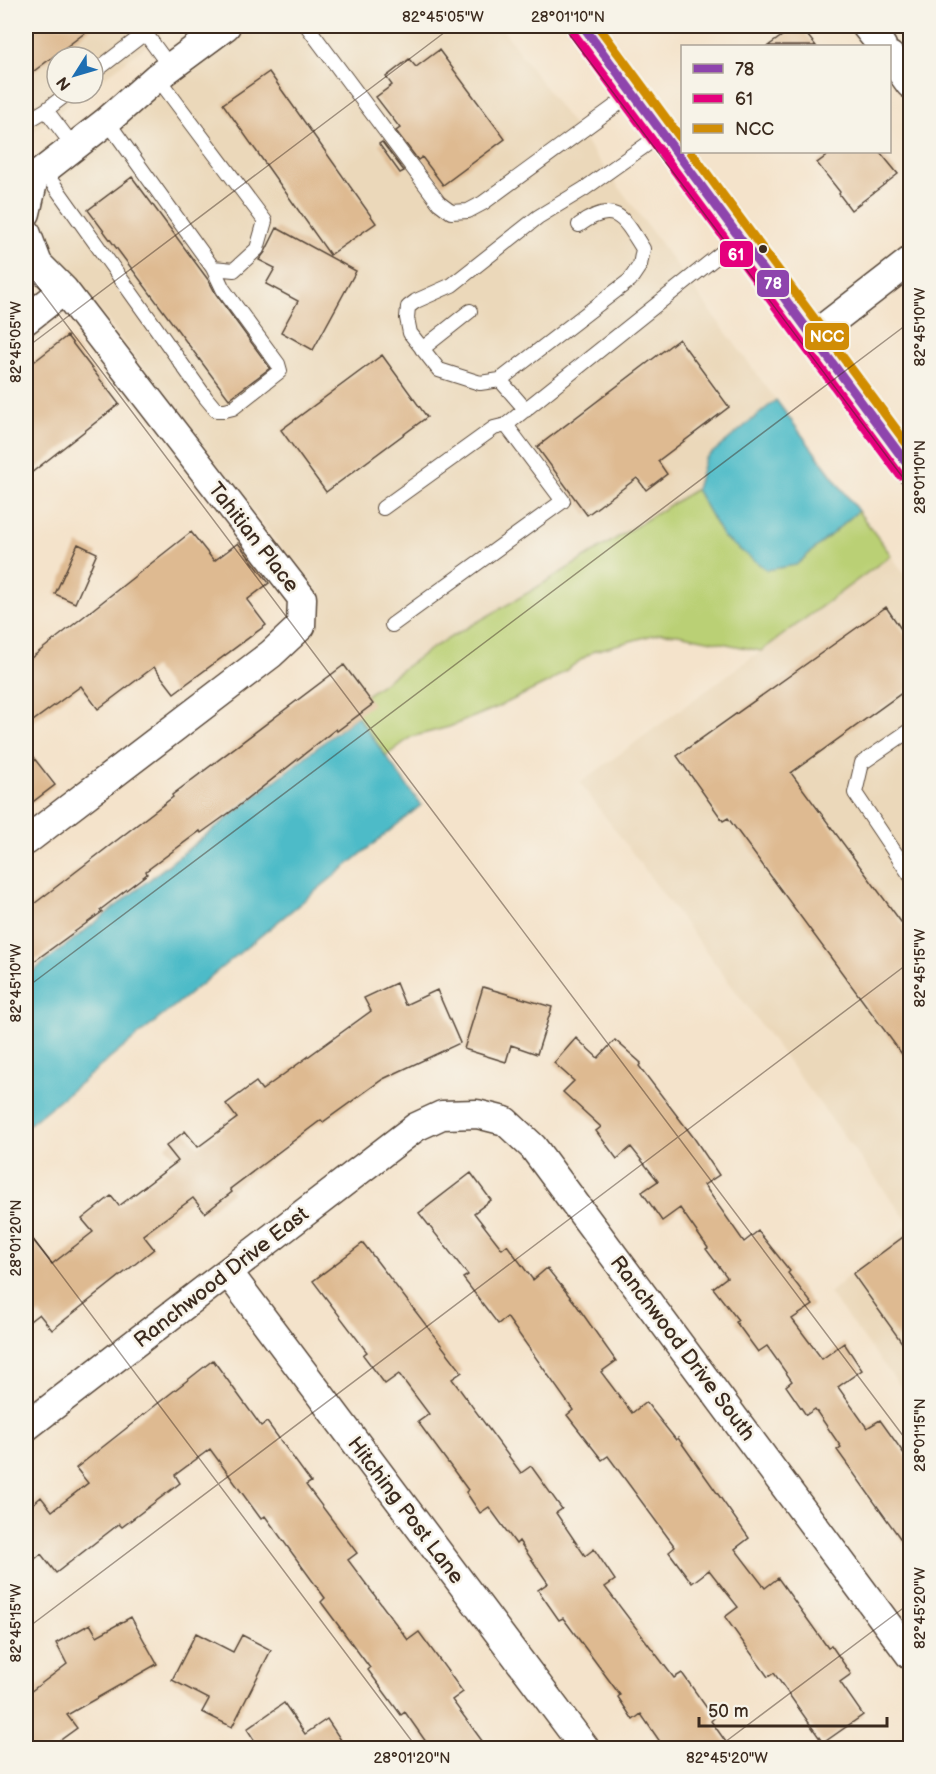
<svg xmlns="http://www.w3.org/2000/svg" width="936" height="1774" font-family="'Balsamiq Sans',sans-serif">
<rect width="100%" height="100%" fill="#f7f3e8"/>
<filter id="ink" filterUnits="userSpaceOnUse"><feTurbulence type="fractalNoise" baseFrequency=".0167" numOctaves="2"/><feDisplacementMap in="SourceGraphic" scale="12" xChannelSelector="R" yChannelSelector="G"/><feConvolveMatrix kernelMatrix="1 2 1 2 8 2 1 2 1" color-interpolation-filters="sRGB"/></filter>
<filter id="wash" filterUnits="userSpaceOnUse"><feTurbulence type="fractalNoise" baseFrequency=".008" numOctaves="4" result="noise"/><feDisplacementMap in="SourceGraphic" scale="24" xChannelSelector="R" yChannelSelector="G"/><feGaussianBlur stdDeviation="1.35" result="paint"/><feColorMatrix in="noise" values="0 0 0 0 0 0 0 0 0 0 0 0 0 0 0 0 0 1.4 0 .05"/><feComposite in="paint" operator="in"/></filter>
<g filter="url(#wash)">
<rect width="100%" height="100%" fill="#f4e3cb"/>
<path fill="#ebd8ba" d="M 26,26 L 172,26 L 93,86 L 93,57 L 57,57 L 57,93 L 83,93 L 26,137 Z
M 247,26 L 500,26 L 776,400 L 705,459 L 696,489 L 531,591 L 432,648 L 357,702 L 308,638 L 315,625 L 316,597 L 313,589 L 84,290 L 68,272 L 67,272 L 50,256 L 37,223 L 46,185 L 165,87 Z
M 891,555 L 910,583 L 910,1399 L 829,1293 L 909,1223 L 580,783 Z"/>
<path fill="#bad074" stroke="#7a7d49" stroke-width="1.5" d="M 696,489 L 723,537 L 796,565 L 858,511 L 891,555 L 761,651 L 678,634 L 660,633 L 594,651 L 549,682 L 498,707 L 449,727 L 411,737 L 386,756 L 357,716 L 357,702 L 432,648 L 531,591 Z"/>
<path fill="#4ebbc8" stroke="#447273" stroke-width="1.5" d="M 776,400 L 858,511 L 796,565 L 767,570 L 723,537 L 696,489 L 705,459 Z
M 357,716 L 421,805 L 26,1127 L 26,977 Z"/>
<g id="blocks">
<path fill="#deba91" d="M 26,26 L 94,26 L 26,77 Z
M 796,26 L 800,26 L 816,46 L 768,46 Z
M 439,50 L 505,139 L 443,185 L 422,157 L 418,160 L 396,131 L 400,128 L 376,97 L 392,85 L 386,77 L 409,59 L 416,67 Z
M 269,72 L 376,223 L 330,255 L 223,104 Z
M 382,142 L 404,171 L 400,173 L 379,144 Z
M 832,152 L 880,152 L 898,174 L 851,210 L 839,194 L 840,192 L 817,163 Z
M 132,177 L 209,281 L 216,294 L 270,368 L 229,399 L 88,210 Z
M 277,228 L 356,271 L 313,350 L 281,332 L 298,301 L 266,284 L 275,268 L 259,260 L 265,252 Z
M 67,336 L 119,404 L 26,477 L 26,368 Z
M 679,339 L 729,407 L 658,461 L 667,474 L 646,490 L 637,478 L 587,515 L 537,447 Z
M 382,355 L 427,417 L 326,492 L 281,430 Z
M 191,532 L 214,561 L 238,543 L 269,583 L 247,600 L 266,625 L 174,693 L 154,667 L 98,709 L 81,686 L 26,726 L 26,662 Z
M 78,544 L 97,553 L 75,603 L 55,594 Z
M 886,607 L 910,642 L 910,687 L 791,773 L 910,934 L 910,1065 L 728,818 L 723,821 L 677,756 Z
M 344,665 L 373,704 L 337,731 L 336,729 L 236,808 L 201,833 L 200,831 L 146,871 L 147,874 L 100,910 L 102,912 L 26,967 L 26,910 L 173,797 L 172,795 Z
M 26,748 L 55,785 L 26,807 Z
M 396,983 L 405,1005 L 437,990 L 460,1043 L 383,1079 L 323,1122 L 321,1120 L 230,1189 L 232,1192 L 205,1213 L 193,1198 L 143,1235 L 154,1249 L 52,1330 L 39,1314 L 26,1324 L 26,1231 L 52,1264 L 93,1232 L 82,1219 L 111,1196 L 119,1206 L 178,1161 L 166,1146 L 185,1131 L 198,1147 L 237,1118 L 226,1104 L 256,1082 L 262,1090 L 371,1011 L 364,998 Z
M 483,987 L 552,1007 L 537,1054 L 511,1045 L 506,1062 L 464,1049 Z
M 576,1038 L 598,1058 L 615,1040 L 641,1063 L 639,1066 L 694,1138 L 719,1175 L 704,1185 L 744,1242 L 758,1231 L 790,1271 L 788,1273 L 813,1305 L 792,1319 L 822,1359 L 844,1343 L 862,1370 L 838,1387 L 867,1428 L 880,1420 L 910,1462 L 910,1552 L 837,1450 L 841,1447 L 815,1409 L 806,1415 L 786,1386 L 792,1381 L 767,1346 L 758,1352 L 736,1322 L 738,1320 L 713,1288 L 727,1277 L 706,1249 L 708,1248 L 680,1208 L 662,1221 L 642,1192 L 658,1181 L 631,1147 L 617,1159 L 596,1131 L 601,1127 L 563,1092 L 574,1081 L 554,1063 Z
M 471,1173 L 491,1200 L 474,1213 L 502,1249 L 507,1245 L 533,1280 L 547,1268 L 575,1303 L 616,1361 L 601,1372 L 632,1413 L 646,1402 L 676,1440 L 678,1438 L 749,1538 L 735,1549 L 765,1588 L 778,1578 L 828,1648 L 831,1645 L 851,1674 L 840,1682 L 863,1715 L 823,1743 L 774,1673 L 768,1677 L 725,1617 L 738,1607 L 709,1570 L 692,1583 L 669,1552 L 675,1547 L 608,1456 L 602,1460 L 567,1415 L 573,1410 L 507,1317 L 498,1324 L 463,1278 L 468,1275 L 419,1213 Z
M 910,1232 L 910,1354 L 853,1274 Z
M 363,1243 L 462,1372 L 452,1379 L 521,1473 L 531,1466 L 562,1509 L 556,1513 L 585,1556 L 594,1549 L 615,1580 L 605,1587 L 674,1678 L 682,1673 L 714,1718 L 711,1721 L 731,1749 L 665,1749 L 641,1714 L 633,1720 L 618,1697 L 620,1695 L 563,1618 L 559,1620 L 538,1590 L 548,1583 L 519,1541 L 516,1544 L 489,1507 L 480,1513 L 466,1492 L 468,1490 L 418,1422 L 429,1414 L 399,1374 L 385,1384 L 363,1355 L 367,1352 L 313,1281 Z
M 213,1360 L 261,1426 L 267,1422 L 311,1482 L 306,1485 L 357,1553 L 348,1560 L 408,1640 L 419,1632 L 463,1692 L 452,1700 L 488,1749 L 431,1749 L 405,1712 L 401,1715 L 368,1670 L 370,1668 L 321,1602 L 325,1598 L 265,1516 L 261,1519 L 210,1449 L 175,1475 L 180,1483 L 122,1527 L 119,1524 L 56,1573 L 41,1554 L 26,1566 L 26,1510 L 41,1497 L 52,1511 L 88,1483 L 76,1468 Z
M 131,1617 L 157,1664 L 67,1715 L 77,1728 L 48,1749 L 26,1749 L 26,1695 L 67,1664 L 56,1643 L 90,1624 L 97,1636 Z
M 196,1633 L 233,1652 L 242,1635 L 271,1650 L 232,1727 L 202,1712 L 209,1699 L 172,1680 Z
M 284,1703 L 305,1734 L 327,1719 L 347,1749 L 260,1749 L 247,1729 Z"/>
</g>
</g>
<g filter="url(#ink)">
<use href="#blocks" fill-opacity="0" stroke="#574638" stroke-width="1.5"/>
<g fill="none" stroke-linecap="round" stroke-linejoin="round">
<defs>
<path id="lane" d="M 140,26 L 170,67
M 307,26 L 439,203 L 451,212 L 468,211 L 483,203 L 633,93
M 93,73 L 145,33
M 68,93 L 46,110 L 74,147
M 107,121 L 213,268 L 234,270 L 257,249 L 265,221 L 157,77
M 26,122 L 46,110
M 44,171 L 206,398 L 216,410 L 225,410 L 233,408 L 280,371 L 278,364 L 223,289 L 213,268
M 422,349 L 470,311
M 500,380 L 480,383 L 439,370 L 410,333 L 407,318 L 408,307 L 416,301 L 452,285 L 538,217 L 584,189 L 663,133
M 526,410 L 500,380 L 630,280 L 640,265 L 643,249 C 624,218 615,199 579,225
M 383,508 L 494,428 L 506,425
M 392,625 L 563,501 L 506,425 L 740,238
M 910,730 L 862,763 L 855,793 L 910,875"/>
<path id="street" d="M 866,26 L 882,46
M 890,56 L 910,84
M 26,213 L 34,178 L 107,121 L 157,77 L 226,26
M 26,232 L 38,264 L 64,290 L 302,598 L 301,626 L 271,654 L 26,841
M 26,320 L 64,290
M 813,336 L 910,261
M 228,1272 L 585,1748
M 26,1427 L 416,1127 L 442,1115 L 477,1114 L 505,1121 L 533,1147 L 910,1655"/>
<path id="secondary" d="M 583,26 L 910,468"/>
</defs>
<use href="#lane" stroke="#574638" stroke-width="16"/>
<use href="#street" stroke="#574638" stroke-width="31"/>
<use href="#secondary" stroke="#574638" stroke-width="35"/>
<use href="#lane" stroke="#fff" stroke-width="14"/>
<use href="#street" stroke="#fff" stroke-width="28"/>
<use href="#secondary" stroke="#f9e7c3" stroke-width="33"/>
<defs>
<path id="bus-1" d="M 583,26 L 910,468"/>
<path id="bus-2" d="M 573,33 L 900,475"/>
<path id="bus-3" d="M 598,26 L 682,140
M 691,152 L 910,448"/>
</defs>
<use href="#bus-1" stroke="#f7f3e8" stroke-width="14"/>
<use href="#bus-2" stroke="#f7f3e8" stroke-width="14"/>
<use href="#bus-3" stroke="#f7f3e8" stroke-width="14"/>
<use href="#bus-1" stroke="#8e44ad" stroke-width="9"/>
<use href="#bus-2" stroke="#e5007d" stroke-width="9"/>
<use href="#bus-3" stroke="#d18d06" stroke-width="9"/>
</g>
</g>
<path fill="none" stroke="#3b2a1e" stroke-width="1.5" stroke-opacity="0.45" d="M 563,26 L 910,487M 26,271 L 910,1445M 26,348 L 453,26M 26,988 L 910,322M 26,1228 L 417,1748M 26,1629 L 910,962M 717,1748 L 910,1603"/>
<circle fill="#3b2a1e" stroke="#f7f3e8" stroke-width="2" cx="763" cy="249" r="5"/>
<g text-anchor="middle" stroke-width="5" stroke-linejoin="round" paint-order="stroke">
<g font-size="21" fill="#3b2a1e" stroke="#f7f3e8">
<text transform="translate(254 537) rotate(52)" y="7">Tahitian Place</text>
<text transform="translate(221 1277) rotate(-38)" y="7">Ranchwood Drive East</text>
<text transform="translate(683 1348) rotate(53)" y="7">Ranchwood Drive South</text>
<text transform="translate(406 1510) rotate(53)" y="7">Hitching Post Lane</text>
</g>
</g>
<g stroke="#f7f3e8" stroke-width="2">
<rect x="719" y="240" width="35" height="28" rx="6" fill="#e5007d"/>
<rect x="756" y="269" width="34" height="29" rx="6" fill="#8e44ad"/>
<rect x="804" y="322" width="46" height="29" rx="6" fill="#d18d06"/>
</g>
<g font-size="16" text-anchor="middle" font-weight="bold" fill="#fff">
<text x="736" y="260">61</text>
<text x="773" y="289">78</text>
<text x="827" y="342">NCC</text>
</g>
<rect width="936" height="1774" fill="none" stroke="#f7f3e8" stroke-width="66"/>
<rect x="681" y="45" width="210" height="108" fill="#f7f3e8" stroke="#aca397" stroke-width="1.5"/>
<rect x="693" y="64" width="30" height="9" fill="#8e44ad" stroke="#aca397" stroke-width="1.5"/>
<text x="735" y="75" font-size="18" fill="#3b2a1e">78</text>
<rect x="693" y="94" width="30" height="9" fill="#e5007d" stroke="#aca397" stroke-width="1.5"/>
<text x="735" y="105" font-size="18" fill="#3b2a1e">61</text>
<rect x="693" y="124" width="30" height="9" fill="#d18d06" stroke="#aca397" stroke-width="1.5"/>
<text x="735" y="135" font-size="18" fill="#3b2a1e">NCC</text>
<g transform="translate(75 75) rotate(233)"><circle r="28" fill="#f7f3e8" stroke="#aca397" stroke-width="1.5"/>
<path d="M0-4.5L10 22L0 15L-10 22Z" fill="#1f6fb2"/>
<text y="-9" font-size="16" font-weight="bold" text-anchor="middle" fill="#3b2a1e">N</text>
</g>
<path d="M699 1717v9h188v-9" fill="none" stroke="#3b2a1e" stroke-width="3"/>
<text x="708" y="1717" font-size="18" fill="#3b2a1e" stroke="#f7f3e8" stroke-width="4.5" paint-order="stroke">50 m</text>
<rect x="33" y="33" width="870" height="1708" fill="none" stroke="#3b2a1e" stroke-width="2"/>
<g font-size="15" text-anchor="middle" fill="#3b2a1e">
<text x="443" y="22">82°45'05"W</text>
<text x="568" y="22">28°01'10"N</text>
<text transform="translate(920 327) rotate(-90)" y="5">82°45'10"W</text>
<text transform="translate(16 342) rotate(-90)" y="5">82°45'05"W</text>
<text transform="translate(920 477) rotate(-90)" y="5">28°01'10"N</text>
<text transform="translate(920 968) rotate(-90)" y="5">82°45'15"W</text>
<text transform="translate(16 983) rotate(-90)" y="5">82°45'10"W</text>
<text transform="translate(16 1238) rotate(-90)" y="5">28°01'20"N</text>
<text transform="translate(920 1435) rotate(-90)" y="5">28°01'15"N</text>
<text transform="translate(920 1608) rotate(-90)" y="5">82°45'20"W</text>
<text transform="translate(16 1623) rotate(-90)" y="5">82°45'15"W</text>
<text x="412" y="1763">28°01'20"N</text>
<text x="727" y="1763">82°45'20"W</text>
</g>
</svg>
